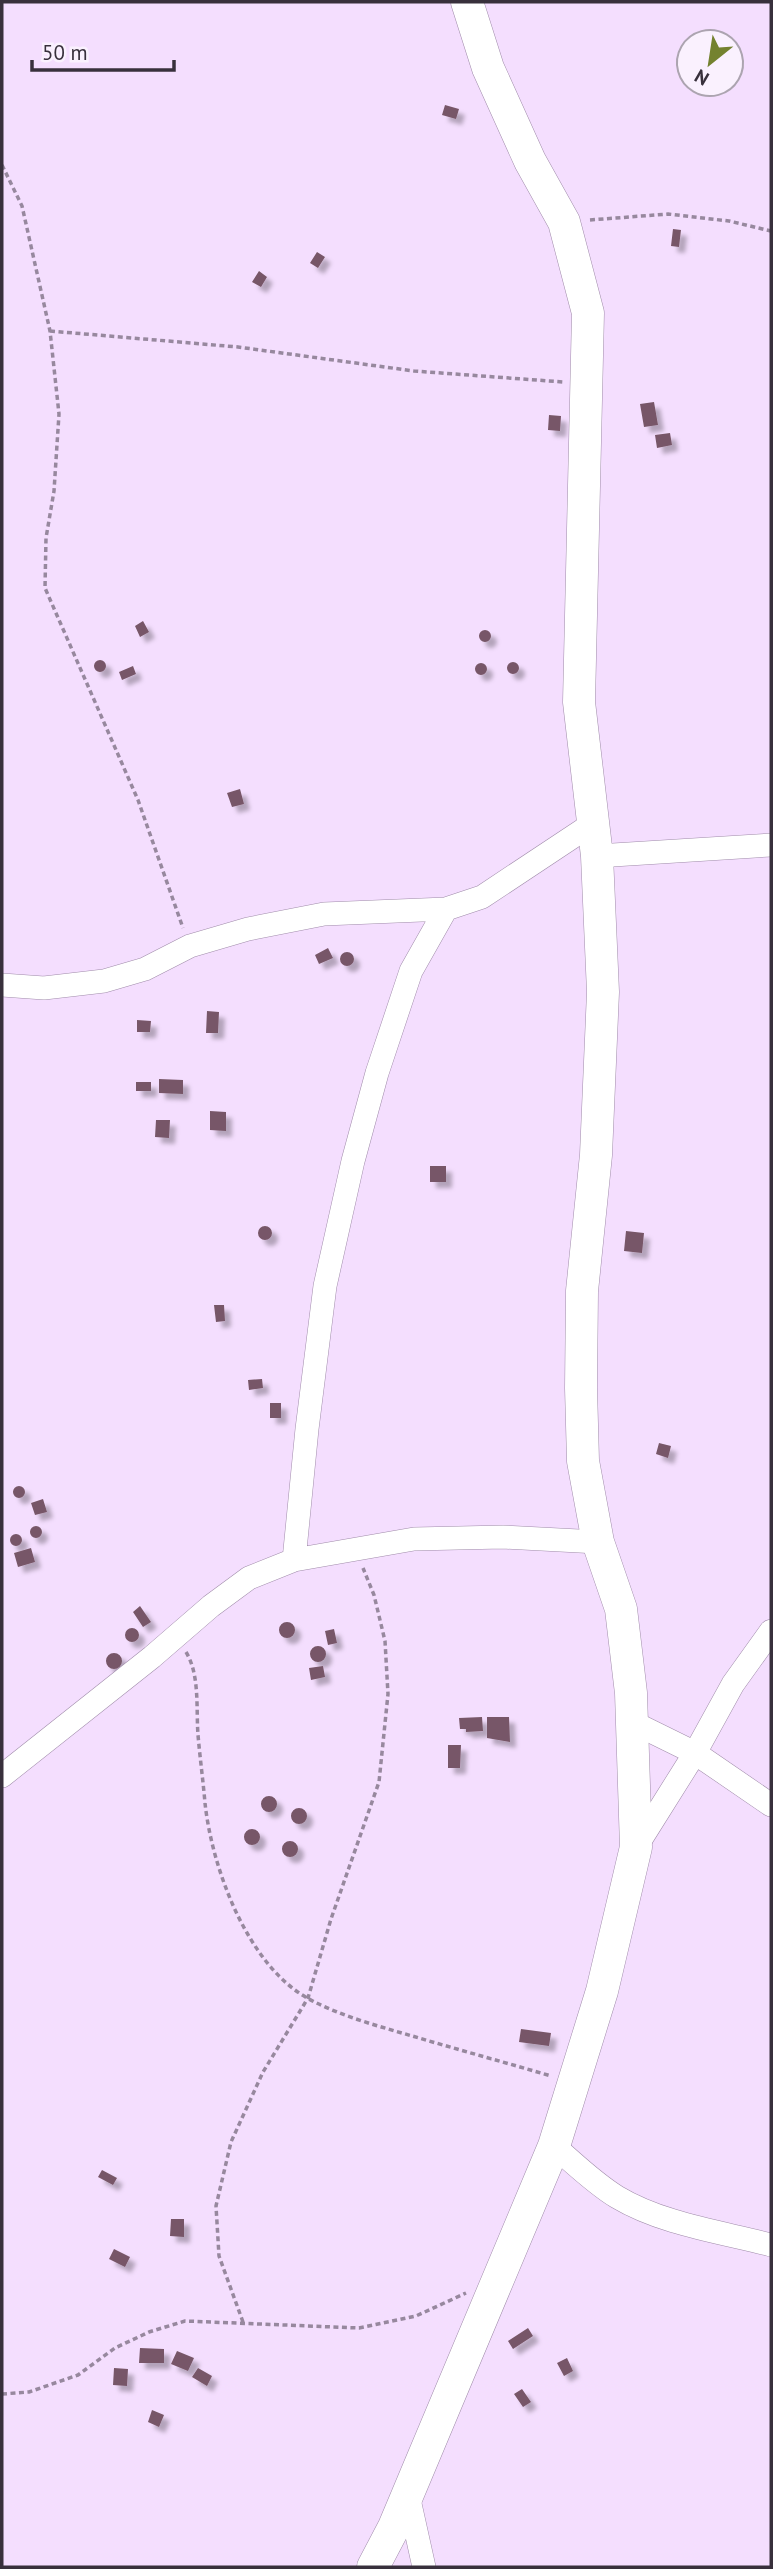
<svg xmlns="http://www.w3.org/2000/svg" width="773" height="2569" font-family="'PT Sans',sans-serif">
<defs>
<filter id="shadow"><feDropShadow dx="6" dy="6" stdDeviation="2" flood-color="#0004"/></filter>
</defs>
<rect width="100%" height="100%" fill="#f4defe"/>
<path fill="#775767" filter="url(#shadow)" d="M 445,105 L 459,109 L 456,119 L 442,115 Z
M 673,229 L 681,230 L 679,247 L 671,246 Z
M 317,252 L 325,257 L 318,268 L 310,263 Z
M 259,271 L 267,277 L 261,287 L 252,282 Z
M 654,402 L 658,425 L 644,427 L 640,404 Z
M 549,415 L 561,416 L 560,431 L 548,430 Z
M 670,433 L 672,445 L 657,448 L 655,435 Z
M 143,621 L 149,632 L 140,637 L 135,626 Z
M479 636a6 6 0 1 1 12 0a6 6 0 1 1-12 0Z
M94 666a6 6 0 1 1 12 0a6 6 0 1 1-12 0Z
M507 668a6 6 0 1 1 12 0a6 6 0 1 1-12 0Z
M475 669a6 6 0 1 1 12 0a6 6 0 1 1-12 0Z
M 133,666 L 136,674 L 122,680 L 119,672 Z
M 240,789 L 244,804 L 232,807 L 227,793 Z
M 328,948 L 333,958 L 319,964 L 315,955 Z
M340 959a7 7 0 1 1 14 0a7 7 0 1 1-14 0Z
M 207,1011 L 219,1012 L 218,1033 L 206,1033 Z
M 137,1020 L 151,1021 L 150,1032 L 137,1032 Z
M 159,1079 L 183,1080 L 183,1094 L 159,1093 Z
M 136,1082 L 151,1082 L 151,1091 L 136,1091 Z
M 210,1111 L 226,1112 L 226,1131 L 210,1130 Z
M 156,1120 L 170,1120 L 169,1138 L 155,1137 Z
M 430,1166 L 446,1166 L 446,1182 L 430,1182 Z
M258 1233a7 7 0 1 1 14 0a7 7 0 1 1-14 0Z
M 626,1231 L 644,1233 L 642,1253 L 624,1251 Z
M 214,1305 L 224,1305 L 225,1321 L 216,1322 Z
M 262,1379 L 263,1388 L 249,1390 L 248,1380 Z
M 270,1403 L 281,1403 L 281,1418 L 270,1418 Z
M 659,1443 L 671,1446 L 668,1458 L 656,1454 Z
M13 1492a6 6 0 1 1 12 0a6 6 0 1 1-12 0Z
M 43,1499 L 47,1512 L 35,1515 L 31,1503 Z
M30 1532a6 6 0 1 1 12 0a6 6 0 1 1-12 0Z
M10 1540a6 6 0 1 1 12 0a6 6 0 1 1-12 0Z
M 31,1548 L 35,1562 L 18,1567 L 14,1553 Z
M 140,1606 L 151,1622 L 143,1627 L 133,1612 Z
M279 1630a8 8 0 1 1 16 0a8 8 0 1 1-16 0Z
M125 1635a7 7 0 1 1 14 0a7 7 0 1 1-14 0Z
M 334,1629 L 337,1643 L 328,1645 L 325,1631 Z
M310 1654a8 8 0 1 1 16 0a8 8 0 1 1-16 0Z
M106 1661a8 8 0 1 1 16 0a8 8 0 1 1-16 0Z
M 323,1666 L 325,1677 L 311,1680 L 309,1668 Z
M 482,1717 L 483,1731 L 466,1732 L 466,1729 L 460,1729 L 459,1718 Z
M 487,1717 L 509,1717 L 510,1742 L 487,1738 Z
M 448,1745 L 461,1745 L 460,1768 L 448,1768 Z
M261 1804a8 8 0 1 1 16 0a8 8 0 1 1-16 0Z
M291 1816a8 8 0 1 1 16 0a8 8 0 1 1-16 0Z
M244 1837a8 8 0 1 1 16 0a8 8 0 1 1-16 0Z
M282 1849a8 8 0 1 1 16 0a8 8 0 1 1-16 0Z
M 521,2029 L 551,2033 L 549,2046 L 519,2042 Z
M 102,2170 L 117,2178 L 113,2185 L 98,2177 Z
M 171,2219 L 184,2219 L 184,2237 L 170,2236 Z
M 114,2249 L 130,2257 L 125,2267 L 109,2259 Z
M 528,2328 L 533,2336 L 513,2349 L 508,2341 Z
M 140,2348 L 164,2349 L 164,2363 L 139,2363 Z
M 177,2351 L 194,2358 L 188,2371 L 171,2364 Z
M 567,2358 L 573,2371 L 564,2376 L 557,2363 Z
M 114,2368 L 128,2369 L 127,2386 L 113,2385 Z
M 198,2368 L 212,2376 L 207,2386 L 192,2377 Z
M 522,2389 L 531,2402 L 523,2407 L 514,2394 Z
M 152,2410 L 164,2415 L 159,2427 L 148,2422 Z"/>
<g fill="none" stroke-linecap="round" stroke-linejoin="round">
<defs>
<path id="street" d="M 597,856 L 771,845
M 2,985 L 44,988 L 104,981 L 145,969 L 190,946 L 248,929 L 324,914 L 446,909 L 482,897 L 592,824
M 294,1560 L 307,1429 L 325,1286 L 353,1161 L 377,1073 L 411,971 L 446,909
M 632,1722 L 695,1753 L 771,1805
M 2,1776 L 152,1657 L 211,1606 L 249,1578 L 294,1560 L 414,1539 L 503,1537 L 598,1542
M 636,1847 L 695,1753 L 733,1684 L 771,1631
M 554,2146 C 574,2163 594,2183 617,2197 C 662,2224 721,2232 771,2245
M 408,2495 L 424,2567"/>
<path id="secondary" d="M 373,2567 L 394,2527 L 554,2146 L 602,1991 L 636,1847 L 631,1693 L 621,1609 L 598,1542 L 583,1461 L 581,1388 L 582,1291 L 596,1155 L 603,992 L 597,856 L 579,702 L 588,313 L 564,222 L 530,161 L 488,68 L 467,2"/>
</defs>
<use href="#street" stroke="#a08caa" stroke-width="24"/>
<use href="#secondary" stroke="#a08caa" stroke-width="33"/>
<path stroke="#97889e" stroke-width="3.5" stroke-dasharray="5 3.5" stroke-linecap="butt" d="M 2,165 L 22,206 L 50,331 L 59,414 L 54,491 L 46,538 L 45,588 L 138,800 L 183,928
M 590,220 L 668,214 L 729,221 L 771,231
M 50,331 L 238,347 L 414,371 L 563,382
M 186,1652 C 200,1675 196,1708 198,1735 C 200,1758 203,1780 205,1803 C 212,1869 248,1966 309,1999 C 342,2017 382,2027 419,2038 C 463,2051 507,2063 551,2076
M 243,2322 L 219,2256 L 216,2206 L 231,2142 L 263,2072 L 308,1998 L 331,1919 L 379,1782 L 388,1694 L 385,1641 L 374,1595 L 363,1568
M 2,2394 L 29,2392 L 78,2375 L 115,2348 L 149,2332 L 185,2321 L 359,2328 L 416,2316 L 466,2293"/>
<use href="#street" stroke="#fff" stroke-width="23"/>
<use href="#secondary" stroke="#fff" stroke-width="32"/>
</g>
<rect width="773" height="2569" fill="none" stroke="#38303c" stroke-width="7"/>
<g transform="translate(710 63) rotate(210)"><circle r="33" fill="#faf1fe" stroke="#aca4b0" stroke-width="2"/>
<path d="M0-5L12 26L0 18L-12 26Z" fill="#74822f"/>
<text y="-10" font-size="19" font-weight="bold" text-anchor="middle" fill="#38303c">N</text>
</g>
<path d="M32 60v10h142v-10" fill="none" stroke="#38303c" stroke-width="3.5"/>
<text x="42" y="60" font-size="21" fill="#38303c" stroke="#faf1fe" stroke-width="5" paint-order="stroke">50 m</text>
</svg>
